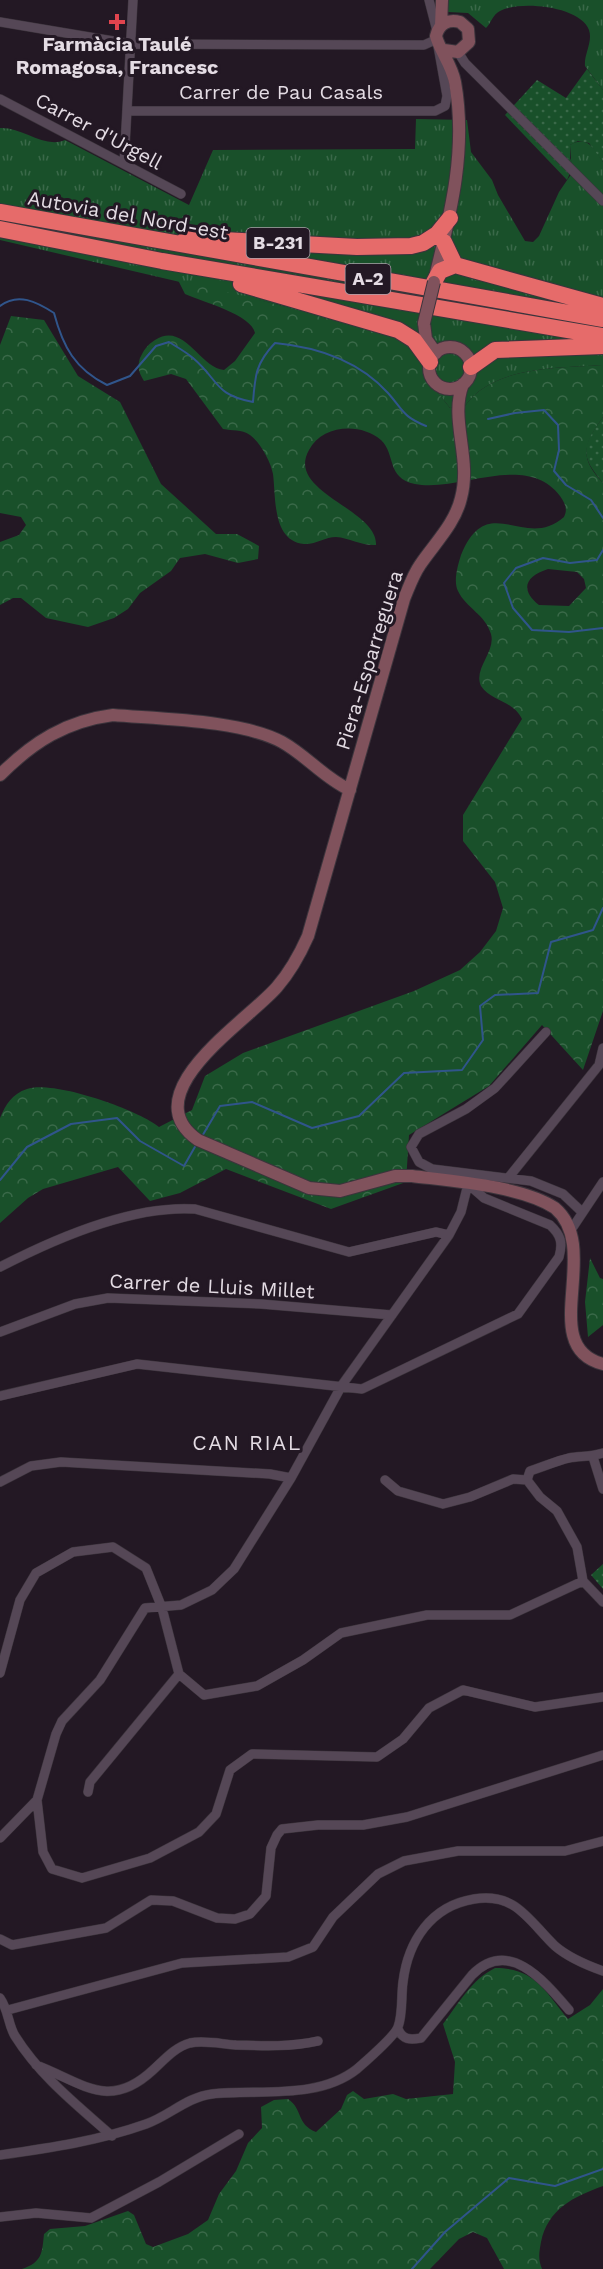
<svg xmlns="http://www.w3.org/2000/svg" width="603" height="2269" font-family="'Work Sans',sans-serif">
<defs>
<pattern id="grass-tufts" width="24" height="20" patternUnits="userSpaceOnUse" patternTransform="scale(1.5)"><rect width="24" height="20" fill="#19502a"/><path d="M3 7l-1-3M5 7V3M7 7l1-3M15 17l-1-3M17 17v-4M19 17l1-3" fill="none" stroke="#3a6949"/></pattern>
<pattern id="forest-crowns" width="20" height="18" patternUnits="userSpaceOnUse" patternTransform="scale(1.5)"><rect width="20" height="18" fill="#19502a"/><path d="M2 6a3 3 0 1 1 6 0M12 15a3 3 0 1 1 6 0" fill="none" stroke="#3a6949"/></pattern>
<pattern id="park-dots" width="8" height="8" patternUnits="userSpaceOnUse" patternTransform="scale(1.5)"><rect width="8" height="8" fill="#19502a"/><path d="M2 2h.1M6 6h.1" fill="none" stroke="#3a6949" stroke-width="1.8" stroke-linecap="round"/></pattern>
</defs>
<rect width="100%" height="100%" fill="#231824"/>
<path fill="url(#grass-tufts)" d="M 446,0 L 603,0 L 603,90 L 585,66 C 584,54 593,42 589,30 C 581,6 519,0 500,11 C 493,14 491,23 486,28 L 468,13 L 448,12 Z
M 416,119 L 467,120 L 471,152 L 492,180 L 498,195 L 525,241 L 533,242 L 539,236 L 559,192 L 572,173 L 570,145 C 588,135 594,149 603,162 L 603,365 C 559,368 492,366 465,406 L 450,408 L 427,379 L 424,370 L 283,306 L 0,240 L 0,128 C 23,127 44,149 65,140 L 189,205 L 213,150 L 415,149 Z"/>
<path fill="url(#forest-crowns)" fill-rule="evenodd" d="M 178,280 L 283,306 L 407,341 L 423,361 L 427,379 L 450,408 L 465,406 C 492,366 559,368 603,365 L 603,417 C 584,444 578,457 603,483 L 603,1011 L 583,1070 L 542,1025 L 489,1086 L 409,1135 L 406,1182 L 331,1209 L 226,1169 L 180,1193 L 150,1201 L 118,1167 L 43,1189 L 28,1198 L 0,1223 L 0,1118 C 6,1104 12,1094 27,1089 C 54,1080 138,1110 159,1127 L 192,1110 L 205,1076 L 243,1053 L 414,991 L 460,970 L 480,952 L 496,931 L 503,908 L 495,882 L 463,841 L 463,815 L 522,719 C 513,700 492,702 481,686 C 473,669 496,652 491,634 C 485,614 466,608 458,591 C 453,581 458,565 461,555 C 488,489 524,552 564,517 C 568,509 565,503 560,496 C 526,451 458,493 415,484 C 386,478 396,454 381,440 C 360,422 322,425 309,450 C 285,492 378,509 376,545 C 362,546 350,538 336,537 C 325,537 315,545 304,544 C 272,541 276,497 273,474 C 271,462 260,442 250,435 C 241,429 233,431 223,429 L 186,379 L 171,374 L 144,381 C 139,373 137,368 140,358 C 144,350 147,345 155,340 C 184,321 199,367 224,370 L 235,361 L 255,333 C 252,315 203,302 185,294 ZM 548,569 L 577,572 L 584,579 L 586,588 L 569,606 L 539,605 C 519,589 526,576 548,569 Z
M 11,316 L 44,320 L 78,376 L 120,402 L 161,484 L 216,534 L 237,534 L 259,546 L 258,559 L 238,563 L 205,554 L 180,558 L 171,571 L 140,593 L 128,609 L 114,618 L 88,627 L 46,618 L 21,598 L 13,598 L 0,605 L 0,542 L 19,535 L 26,525 L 21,517 L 0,513 L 0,345 Z
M 590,1258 L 600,1278 L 603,1279 L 603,1325 L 588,1337 L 585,1302 Z
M 495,1968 C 535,1968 545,1991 568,2019 L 590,2005 L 603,1989 L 603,2186 C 573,2197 548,2209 541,2242 C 539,2253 538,2259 542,2269 L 504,2269 L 487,2238 L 473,2232 L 459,2239 L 430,2269 L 22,2269 C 42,2262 42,2254 44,2234 L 50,2229 L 85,2226 L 128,2211 L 134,2215 L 146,2244 L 153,2247 L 188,2234 L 208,2220 L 219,2194 L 236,2171 L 248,2143 L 262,2128 L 261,2107 L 274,2100 L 288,2099 C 303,2109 296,2124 316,2132 L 341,2109 L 347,2095 L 353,2091 L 364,2099 L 393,2094 L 406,2099 L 453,2094 L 455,2062 L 443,2024 C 459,2003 471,1980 495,1968 Z"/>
<path fill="url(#park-dots)" d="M 587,69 L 603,90 L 603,162 L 589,143 L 578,141 L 570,145 L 570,158 L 573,166 L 567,180 L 505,115 L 537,80 L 566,98 Z
M 603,417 L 603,483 C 579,455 582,446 603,417 Z
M 603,1564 L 603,1589 L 591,1575 Z"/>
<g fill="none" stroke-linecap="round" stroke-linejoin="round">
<path stroke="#30558b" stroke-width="2" d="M 0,306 C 18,292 37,302 54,313 C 63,347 75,369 107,385 L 130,376 L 156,346 L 169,342 C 177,347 186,352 193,358 C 219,380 214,395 253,402 C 255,375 256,363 275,343 C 317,347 359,361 388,393 C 404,411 402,416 426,426
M 488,419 L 515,413 L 544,410 L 558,425 L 559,450 L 554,471 L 566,485 L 591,500 L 603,518
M 603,550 L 597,560 L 570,563 L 543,558 L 516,568 L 504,583 L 513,608 L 532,630 L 569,632 L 603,628
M 201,1138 L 220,1106 L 252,1102 L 312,1128 L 359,1116 L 404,1073 L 462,1070 L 483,1040 L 480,1006 L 495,995 L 538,993 L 551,942 L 593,930 L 603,908
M 0,1180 L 27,1147 L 71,1124 L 117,1118 L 140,1141 L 184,1166 L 196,1145
M 412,2269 L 445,2232 L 509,2178 L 555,2186 L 603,2169"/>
<defs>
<path id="street" d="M 429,0 L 437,31
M 0,22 L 131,44 L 424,45 L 437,39
M 458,52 L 465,63 L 603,201
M 0,99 L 181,194
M 127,111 L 435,111 L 445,106 L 447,96 L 438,46
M 124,164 L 133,0
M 546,1032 L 495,1088 L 466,1109 L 419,1134 L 411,1147 L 419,1162 L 432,1169 L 531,1181 L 563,1194 L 582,1212
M 509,1177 L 599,1065 L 603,1048
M 468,1184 L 461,1212 L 449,1235 L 342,1385 L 291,1478 L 234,1569 L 212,1590 L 181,1605 L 145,1608 L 100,1680 L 62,1721 L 56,1734 L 37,1800 L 43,1852 L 52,1869 L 82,1878 L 150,1858 L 199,1832 L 216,1814 L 230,1770 L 252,1754 L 377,1757 L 403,1739 L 429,1708 L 463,1690 L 535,1707 L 603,1697
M 573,1227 L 603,1182
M 0,1267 C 54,1239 133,1205 195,1209 L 349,1252 L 436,1232 L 449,1235
M 0,1332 L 75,1304 L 108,1298 L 261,1304 L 392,1315
M 0,1396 L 137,1364 L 362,1389 L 518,1314 L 559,1257 C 563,1243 561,1235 550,1225 L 484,1198 L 468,1184
M 603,1453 C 591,1457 581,1456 569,1458 C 556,1461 543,1467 530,1471 L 527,1480 L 540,1497 L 557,1511 L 577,1547 L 583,1581 L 603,1602
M 593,1457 L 603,1489
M 385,1480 L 398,1491 L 443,1504 L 470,1497 L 513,1479 L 527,1480
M 0,1482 L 31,1466 L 61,1462 L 270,1474 L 291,1478
M 0,1673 L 20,1600 L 36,1573 L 73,1552 L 113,1547 L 146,1568 L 162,1608 L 179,1674 L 204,1695 L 257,1686 L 303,1660 L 341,1633 L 427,1615 L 510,1615 L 583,1581
M 88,1792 L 90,1782 L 179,1674
M 0,1838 L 37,1800
M 0,1939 L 12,1945 L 106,1928 L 151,1900 L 173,1901 L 217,1918 L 235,1919 L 250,1914 L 266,1896 L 271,1848 L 277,1835 L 282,1829 L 318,1825 L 363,1825 L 407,1817 L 603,1755
M 0,1998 C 9,2011 8,2025 15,2036 C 40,2076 77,2105 112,2136
M 8,2010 L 182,1963 L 288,1957 L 313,1947 L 333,1917 L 378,1874 L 404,1861 L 458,1851 L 565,1851 L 603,1841
M 398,2029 C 403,2040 410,2040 421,2038 L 472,1975 C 509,1937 545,1982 569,2010
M 36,2065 C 83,2083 109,2111 153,2070 C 164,2060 175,2047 190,2043 C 204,2040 221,2044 236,2045 C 263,2046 292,2047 318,2041
M 0,2155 C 50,2148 98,2141 146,2124 C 169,2116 187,2097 212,2094 C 258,2089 318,2100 357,2069 C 365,2062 395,2036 398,2027 C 403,2014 401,1996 403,1982 C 408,1941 431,1906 474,1899 C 516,1892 529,1921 555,1946 C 569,1958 586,1965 603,1971
M 0,2217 L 36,2213 L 91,2218 L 159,2182 L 239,2134"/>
<path id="secondary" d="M 441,26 L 442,0
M 435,277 C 451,212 467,149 455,82 C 452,65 439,49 436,36 C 439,23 449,19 460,22 L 468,29 L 469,42 L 458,52 L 444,50
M 424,323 L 426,339 L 436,353
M429 368a21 21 0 1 1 42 0a21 21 0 1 1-42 0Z
M 463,384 C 449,419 472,458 461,498 C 455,524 434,544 420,565 C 413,575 409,587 404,599 L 308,936 C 300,954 290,972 277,987 C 249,1020 131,1093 198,1140 L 309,1188 L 340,1191 L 395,1176 L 412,1176 C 452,1181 522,1186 555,1208 C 603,1249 536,1347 603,1364
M 0,775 C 33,742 66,721 113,715 C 160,719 241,720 282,742 C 307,756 324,778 350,790"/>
<path id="highway" d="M 0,212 L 603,319
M 0,229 L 162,261 L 603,336
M 186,238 L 357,247 L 411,246 L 423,243 L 437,234 L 450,218
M 444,242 L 455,265
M 434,282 L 440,271 L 455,265 L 603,306
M 241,284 L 398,330 L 414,340 L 430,362
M 471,367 L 495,350 L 603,346"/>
</defs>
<use href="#street" stroke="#3c343c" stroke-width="10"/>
<use href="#secondary" stroke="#3c343c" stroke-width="14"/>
<use href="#highway" stroke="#3c343c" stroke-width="18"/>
<use href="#street" stroke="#554756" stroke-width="9"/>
<use href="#secondary" stroke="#80525c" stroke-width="12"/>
<use href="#highway" stroke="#e66b6a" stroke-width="16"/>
<defs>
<path id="secondary-bridge" d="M 424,323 L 434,282"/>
</defs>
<use href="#secondary-bridge" stroke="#3c343c" stroke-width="14" stroke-linecap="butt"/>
<use href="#secondary-bridge" stroke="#80525c" stroke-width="12"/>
</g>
<path fill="#e0444e" stroke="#231824" stroke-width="2" d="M114 13h6v6h6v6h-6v6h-6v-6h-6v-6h6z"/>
<g text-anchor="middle" stroke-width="6" stroke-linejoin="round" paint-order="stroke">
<g fill="#231824" stroke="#aaa1aa" stroke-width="1.5">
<rect x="246.5" y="228" width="63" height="30" rx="4.5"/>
<rect x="345.5" y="264" width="45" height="30" rx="4.5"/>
</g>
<g font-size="18" font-weight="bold" fill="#e4dce4">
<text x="278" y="249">B-231</text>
<text x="368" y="285">A-2</text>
</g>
<g font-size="20" font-weight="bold" fill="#e4dce4" stroke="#231824">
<text x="117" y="51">Farmàcia Taulé<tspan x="117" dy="23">Romagosa, Francesc</tspan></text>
</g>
<g font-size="20" fill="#e4dce4" stroke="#231824">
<text x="281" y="99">Carrer de Pau Casals</text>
<text transform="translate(99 131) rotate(28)" y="7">Carrer d'Urgell</text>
<text transform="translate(128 215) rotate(10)" y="7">Autovia del Nord-est</text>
<text transform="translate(369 660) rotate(-73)" y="7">Piera-Esparreguera</text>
<text transform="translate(212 1286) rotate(3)" y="7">Carrer de Lluis Millet</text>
</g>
<g font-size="21" letter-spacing="1.5" fill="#e4dce4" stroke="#231824">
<text x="247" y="1450">CAN RIAL</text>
</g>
</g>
</svg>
